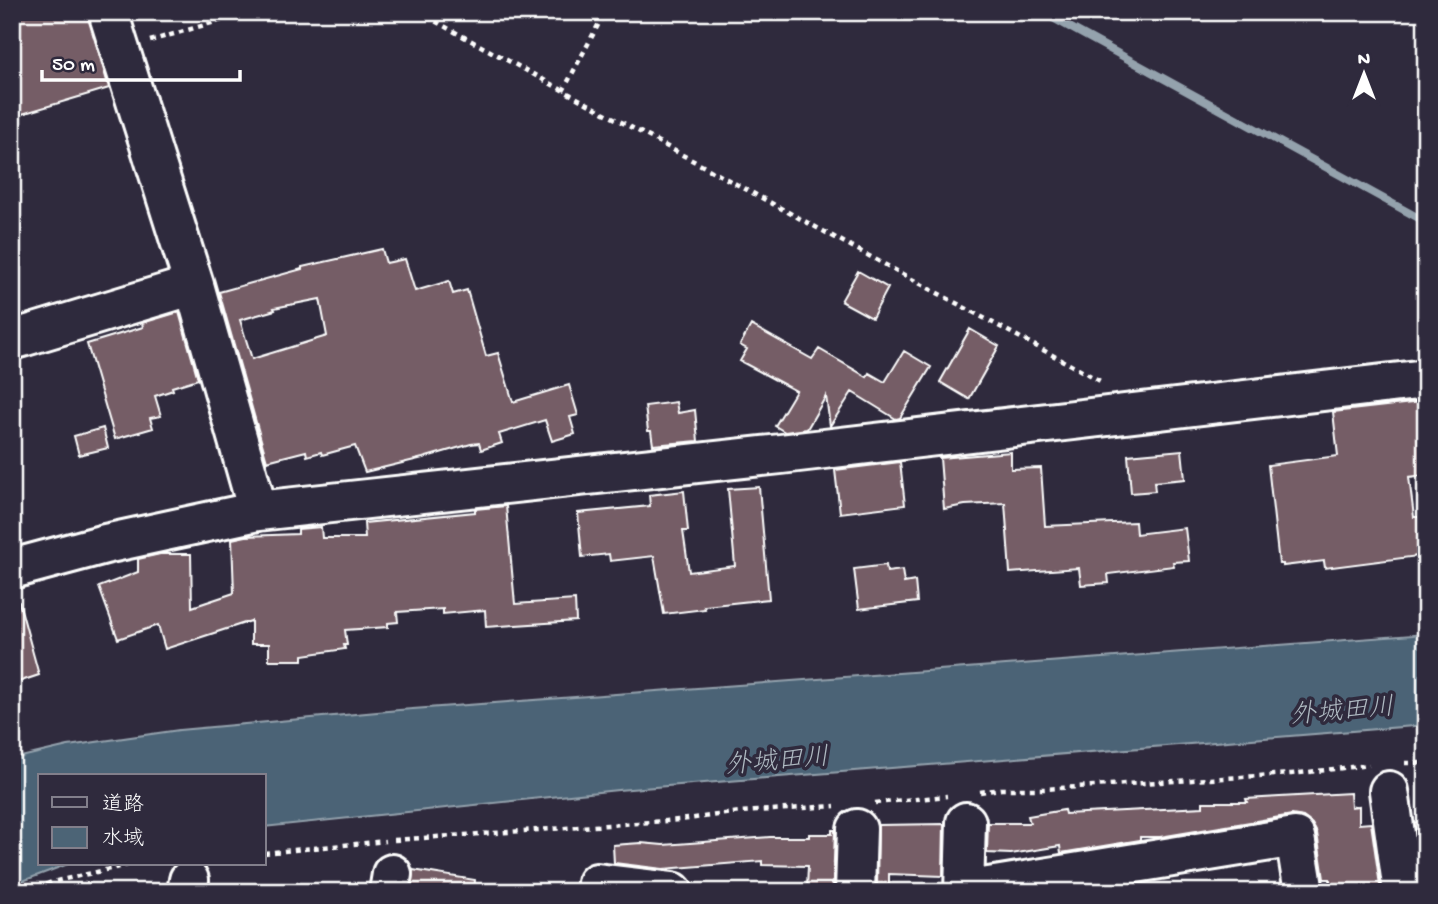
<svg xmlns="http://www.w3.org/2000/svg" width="1438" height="904" font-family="'Gochi Hand','Klee One',sans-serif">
<rect width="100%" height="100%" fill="#2f2a3d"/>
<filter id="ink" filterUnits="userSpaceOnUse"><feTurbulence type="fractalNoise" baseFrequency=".0143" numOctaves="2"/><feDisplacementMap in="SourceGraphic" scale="14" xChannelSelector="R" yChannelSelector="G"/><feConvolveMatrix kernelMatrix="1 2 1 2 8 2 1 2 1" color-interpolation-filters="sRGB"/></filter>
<g filter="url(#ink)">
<path fill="#4c6476" stroke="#94a2ad" stroke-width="2" d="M 1426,634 L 1426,725 L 618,790 L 264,827 L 264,776 L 40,776 L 40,864 L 68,864 L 12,885 L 12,759 L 68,746 L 179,730 L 399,710 Z"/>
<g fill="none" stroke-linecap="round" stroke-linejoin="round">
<path stroke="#94a2ad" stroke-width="8" d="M 1042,12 L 1426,222"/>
</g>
<path fill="#755d66" stroke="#fff" stroke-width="2" fill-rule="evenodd" d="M 12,12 L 87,12 L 109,88 L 12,117 Z
M 382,249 L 386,263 L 405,259 L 415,291 L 449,281 L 453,294 L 467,290 L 486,356 L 498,353 L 513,402 L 569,385 L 578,415 L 570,417 L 575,434 L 552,441 L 545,420 L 499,434 L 502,443 L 481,450 L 479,443 L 471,444 L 423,458 L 365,472 L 355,446 L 322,455 L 321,452 L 307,456 L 306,451 L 267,461 L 219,292 L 302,269 L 302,267 ZM 320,299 L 327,336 L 252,359 L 240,320 L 275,310 L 274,308 Z
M 858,271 L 888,288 L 872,318 L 841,301 Z
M 179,312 L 198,379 L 172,387 L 173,390 L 155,396 L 161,416 L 150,418 L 153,428 L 115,439 L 87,344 L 143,327 L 142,323 Z
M 751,325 L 812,359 L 819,349 L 867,377 L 869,373 L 885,382 L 904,351 L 931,367 L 900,418 L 896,419 L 852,392 L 830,426 L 826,396 L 807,429 L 785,432 L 775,426 L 796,391 L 740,361 L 747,349 L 740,345 Z
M 970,329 L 999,346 L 969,399 L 940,382 Z
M 676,402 L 678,413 L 695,410 L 698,441 L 653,445 L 651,431 L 648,431 L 645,406 Z
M 1421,402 L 1424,422 L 1426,422 L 1426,475 L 1409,477 L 1414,517 L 1420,517 L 1420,520 L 1424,519 L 1426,555 L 1325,568 L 1324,561 L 1283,566 L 1283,564 L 1279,564 L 1268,465 L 1338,456 L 1333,412 Z
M 103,428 L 108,448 L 79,455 L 74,436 Z
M 1182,450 L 1185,479 L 1154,482 L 1155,491 L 1131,493 L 1128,455 Z
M 1011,452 L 1011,469 L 1041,468 L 1045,526 L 1135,522 L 1136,534 L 1185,528 L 1189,561 L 1173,562 L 1174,566 L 1108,574 L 1109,583 L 1081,585 L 1079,568 L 1010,573 L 1005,503 L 965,505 L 944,509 L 940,458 Z
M 900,462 L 905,505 L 840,513 L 835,470 Z
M 759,487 L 769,599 L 704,606 L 705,609 L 664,614 L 654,556 L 610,561 L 609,554 L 582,557 L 578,513 L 650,506 L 649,495 L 684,491 L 688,531 L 683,531 L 689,572 L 735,566 L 728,489 Z
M 506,506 L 515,604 L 575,600 L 576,621 L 486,627 L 485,610 L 443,614 L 443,609 L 397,612 L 398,622 L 388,623 L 388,627 L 345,630 L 347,645 L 344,645 L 345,649 L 303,655 L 303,660 L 269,660 L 269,644 L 251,644 L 251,621 L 165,649 L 158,625 L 118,639 L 99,587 L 138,572 L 138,559 L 160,554 L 191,554 L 192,607 L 234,593 L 232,539 L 246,536 L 298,534 L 298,529 L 321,527 L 322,538 L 365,538 L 364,523 L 475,512 L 475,509 Z
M 886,565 L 887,572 L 902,570 L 904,583 L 915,581 L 917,602 L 859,609 L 854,569 Z
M 19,602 L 39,675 L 12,684 L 12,603 Z
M 1350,793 L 1351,807 L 1359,806 L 1359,824 L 1371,823 L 1381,892 L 1330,892 L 1330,879 L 1324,879 L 1317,833 L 1312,824 L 1303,817 L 1292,815 L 1160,837 L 1140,837 L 1140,840 L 1061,853 L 1060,846 L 1011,854 L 987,853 L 988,823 L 1030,823 L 1028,816 L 1064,810 L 1065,814 L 1203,807 L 1203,802 L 1247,802 L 1246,799 Z
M 1415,822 L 1419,822 L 1426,857 L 1424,888 Z
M 944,824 L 943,876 L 889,874 L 889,889 L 877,889 L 878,825 Z
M 832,830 L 835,830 L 833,888 L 807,888 L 808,866 L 762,865 L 762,861 L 663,869 L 614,863 L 613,845 L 641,843 L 663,845 L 770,837 L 809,837 L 809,834 L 832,834 Z
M 413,870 L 475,880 L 474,892 L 411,892 Z"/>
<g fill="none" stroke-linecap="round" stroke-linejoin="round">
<defs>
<path id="minor" d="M 108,12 L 194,285 L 258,511
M 12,340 L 194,285
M 12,569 L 105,544 L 258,511 L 781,454 L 1426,379
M 1389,791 L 1403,892
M 597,883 L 673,892
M 964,891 L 1295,837 L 1304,892
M 187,892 L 189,880
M 389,892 L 392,874
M 855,892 L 857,829
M 964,892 L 966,822"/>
</defs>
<use href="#minor" stroke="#fff" stroke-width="44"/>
<path stroke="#fff" stroke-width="4.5" stroke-dasharray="5 5" stroke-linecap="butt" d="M 418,12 L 1104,383
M 150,41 L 249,12
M 563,91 L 605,12
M 1405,763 L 1426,763
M 980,792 L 1001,789 L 1044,789 L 1291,774 L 1369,765
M 875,803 L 947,796
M 394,840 L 680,820 L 740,812 L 835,806
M 264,853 L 385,841
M 28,892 L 52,882 L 132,864"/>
<use href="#minor" stroke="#2f2a3d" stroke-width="38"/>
</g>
</g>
<g text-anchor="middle" stroke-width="7" stroke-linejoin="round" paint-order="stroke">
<g font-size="26" font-style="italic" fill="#aeb9c1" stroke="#2f2a3d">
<text transform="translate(1342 709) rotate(-5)" y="9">外城田川</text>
<text transform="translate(777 759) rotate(-5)" y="9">外城田川</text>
</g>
</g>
<rect width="1438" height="904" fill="none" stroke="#2f2a3d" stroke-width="42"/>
<rect x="21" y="21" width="1396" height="862" fill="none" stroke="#fff" stroke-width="2.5" filter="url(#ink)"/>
<rect x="38" y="774" width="228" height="91" fill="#2f2a3d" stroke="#827f8b" stroke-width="2"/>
<rect x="52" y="797" width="35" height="10" fill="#2f2a3d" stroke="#827f8b" stroke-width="2"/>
<text x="102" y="810" font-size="21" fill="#ffffff">道路</text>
<rect x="52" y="827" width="35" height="21" fill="#4c6476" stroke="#827f8b" stroke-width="2"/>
<text x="102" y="844" font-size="21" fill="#ffffff">水域</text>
<g transform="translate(1364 74)" stroke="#2f2a3d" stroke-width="5" paint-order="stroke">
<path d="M0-5L12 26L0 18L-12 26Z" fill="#ffffff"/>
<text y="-10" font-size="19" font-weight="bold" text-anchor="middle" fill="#ffffff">N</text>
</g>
<path d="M42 70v10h198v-10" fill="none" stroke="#ffffff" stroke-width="3.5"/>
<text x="52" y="70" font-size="21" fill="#ffffff" stroke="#2f2a3d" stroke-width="5" paint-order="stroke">50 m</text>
</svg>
